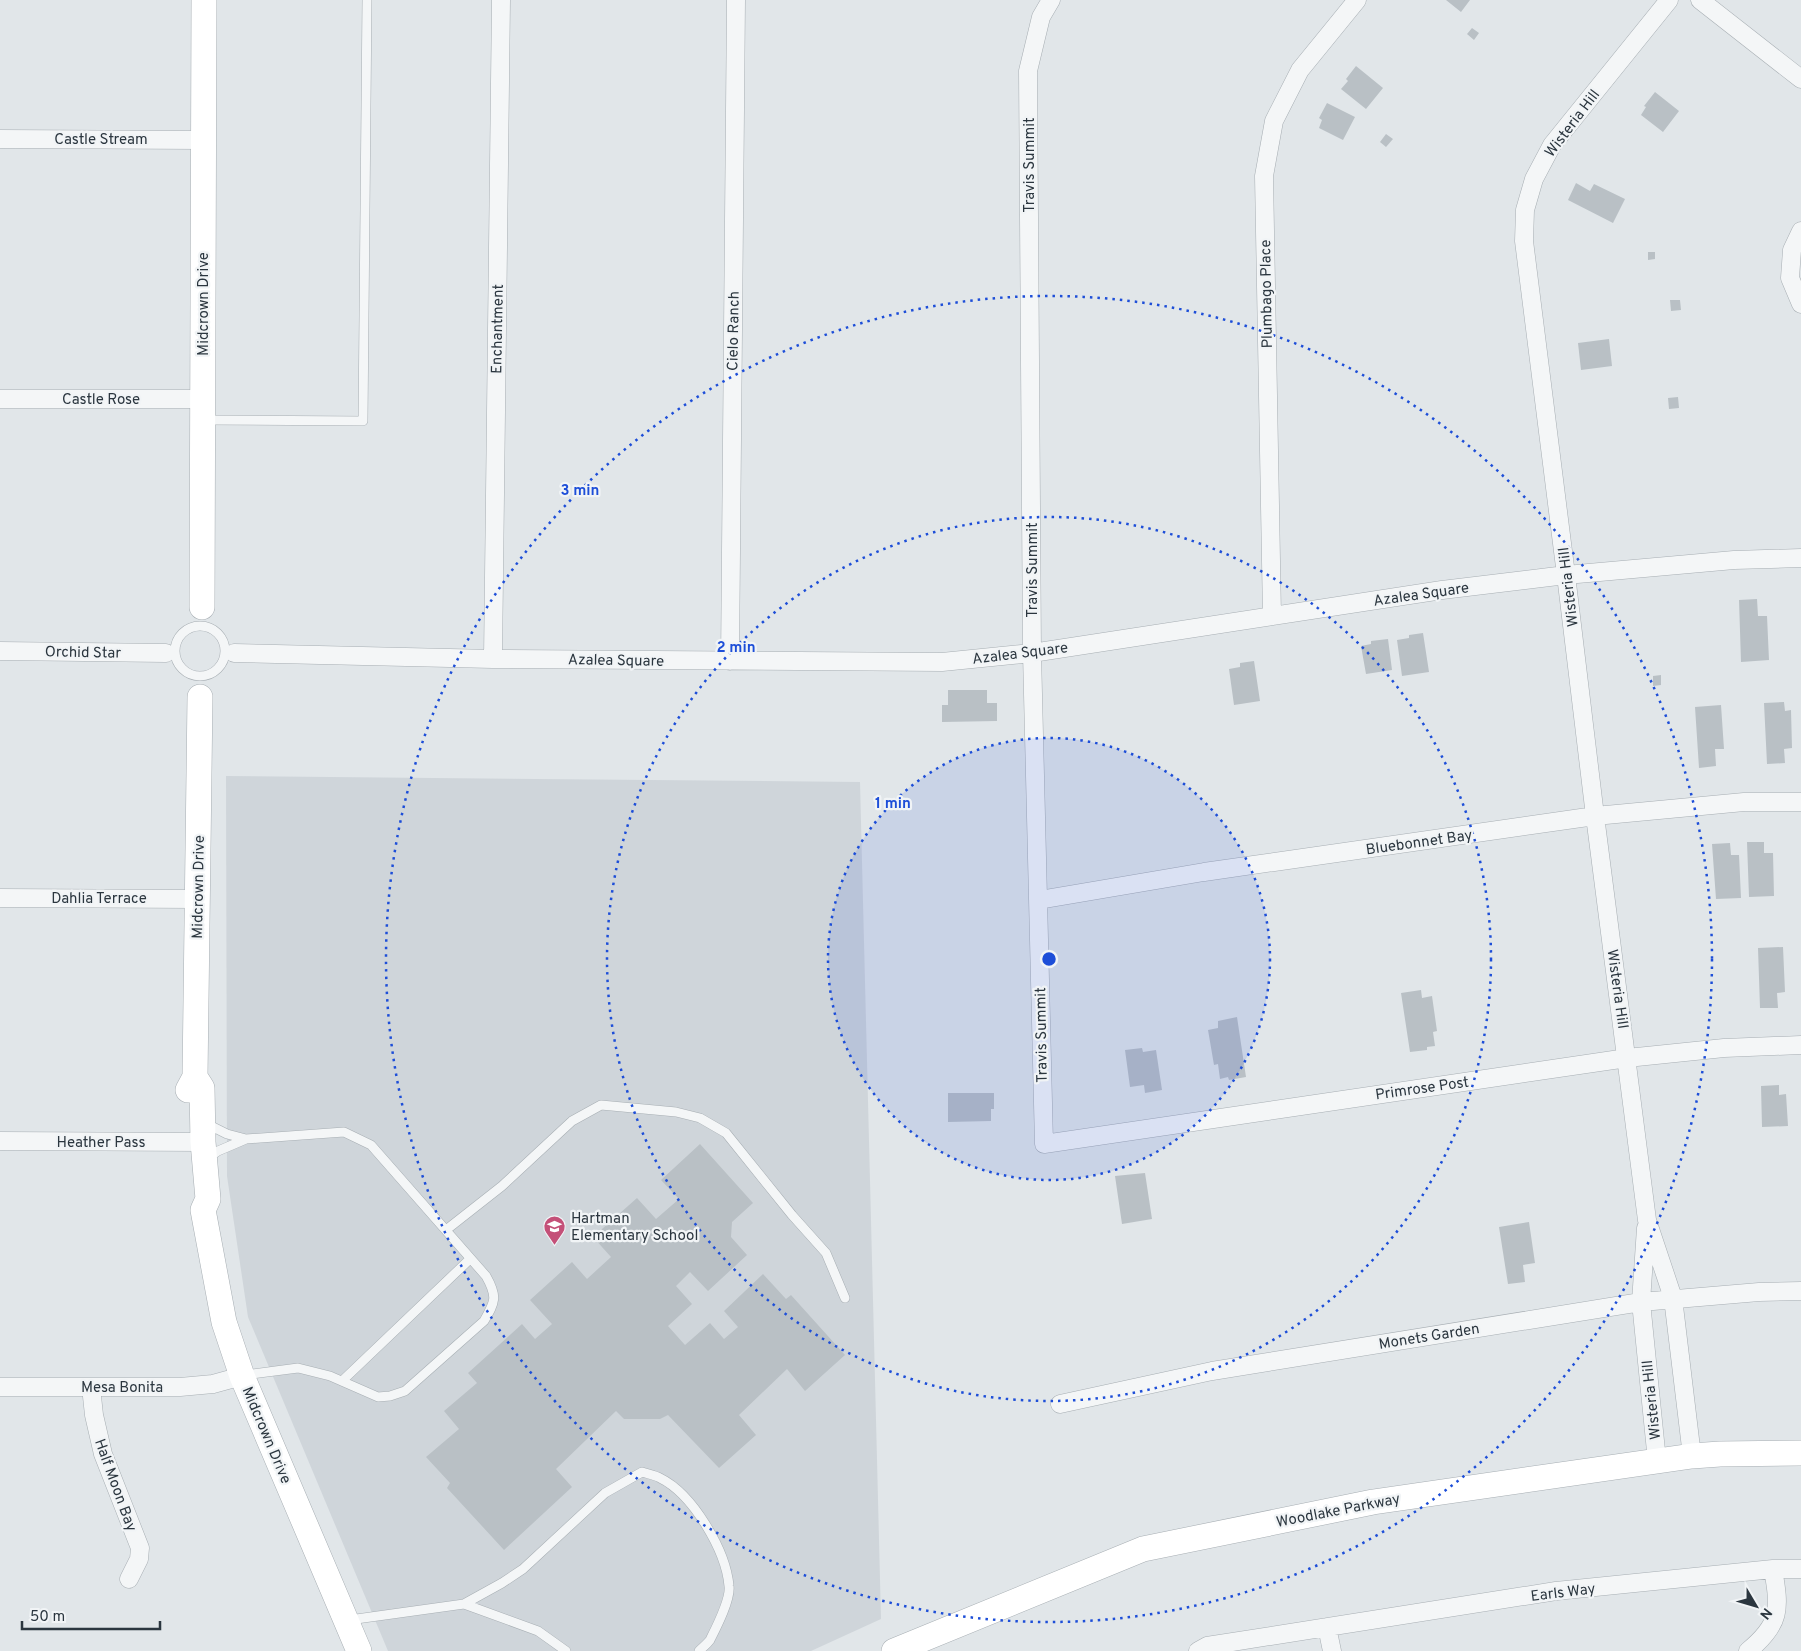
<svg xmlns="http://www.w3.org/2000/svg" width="1801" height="1651" font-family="Overpass,sans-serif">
<rect width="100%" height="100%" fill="#e1e6e9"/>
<path fill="#cfd5da" d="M 226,776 L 860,782 L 881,1619 L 811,1651 L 388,1651 L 248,1317 L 227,1176 Z"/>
<path fill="#b9c0c5" d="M 1446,0 L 1470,0 L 1461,12 Z
M 1472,28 L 1479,33 L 1474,40 L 1467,34 Z
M 1356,66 L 1383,88 L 1366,109 L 1341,89 L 1348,81 L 1346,79 Z
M 1655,92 L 1679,111 L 1663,132 L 1641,115 L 1646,107 L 1644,106 Z
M 1327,103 L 1355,117 L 1343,140 L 1319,128 L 1322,120 L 1319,118 Z
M 1386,134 L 1393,139 L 1386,147 L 1380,142 Z
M 1576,183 L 1590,191 L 1594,184 L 1625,199 L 1613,223 L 1568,200 Z
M 1648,252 L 1655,252 L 1655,259 L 1648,260 Z
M 1670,300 L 1680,300 L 1681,310 L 1671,311 Z
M 1609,339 L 1612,366 L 1581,370 L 1578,343 Z
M 1678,397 L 1679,408 L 1669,409 L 1668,398 Z
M 1757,599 L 1758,616 L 1767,616 L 1769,660 L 1741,662 L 1739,600 Z
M 1423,633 L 1429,672 L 1402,676 L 1397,640 L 1409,638 L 1409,635 Z
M 1388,639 L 1392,670 L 1366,674 L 1361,646 L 1371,644 L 1371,641 Z
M 1254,661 L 1260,701 L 1234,705 L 1229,669 L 1240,667 L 1240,663 Z
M 1661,675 L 1661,685 L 1653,686 L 1653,676 Z
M 948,690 L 987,690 L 987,703 L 997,703 L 997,721 L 942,722 L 942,705 L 948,705 Z
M 1784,702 L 1785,711 L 1791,710 L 1792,748 L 1784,749 L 1785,763 L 1767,764 L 1764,703 Z
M 1721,705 L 1724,749 L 1715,749 L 1716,766 L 1699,768 L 1695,707 Z
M 1747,842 L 1764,842 L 1764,853 L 1773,853 L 1774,896 L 1749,897 Z
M 1730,843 L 1731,855 L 1739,855 L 1741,898 L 1716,899 L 1712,844 Z
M 1783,947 L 1785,992 L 1777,993 L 1778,1008 L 1760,1008 L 1758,948 Z
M 1421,990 L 1422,998 L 1432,996 L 1437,1031 L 1433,1032 L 1435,1046 L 1427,1047 L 1427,1050 L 1410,1052 L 1401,993 Z
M 1237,1017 L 1246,1077 L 1229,1080 L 1228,1077 L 1220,1079 L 1218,1064 L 1214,1065 L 1208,1030 L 1218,1028 L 1218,1021 Z
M 1142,1048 L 1143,1052 L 1156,1050 L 1162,1090 L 1145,1093 L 1144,1085 L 1130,1087 L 1125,1050 Z
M 1779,1085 L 1779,1095 L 1786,1094 L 1788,1126 L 1762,1127 L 1761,1086 Z
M 948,1093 L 994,1093 L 994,1109 L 991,1109 L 991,1121 L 948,1122 Z
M 700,1144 L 753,1203 L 732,1222 L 731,1237 L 747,1255 L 708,1291 L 690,1272 L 676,1286 L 692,1304 L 668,1326 L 685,1345 L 710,1323 L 724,1339 L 738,1327 L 724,1311 L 763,1274 L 786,1299 L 791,1295 L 845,1355 L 805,1391 L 787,1369 L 739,1415 L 756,1435 L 719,1468 L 668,1415 L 660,1419 L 624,1419 L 616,1411 L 556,1469 L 572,1487 L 504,1550 L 447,1488 L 450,1483 L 426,1457 L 459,1429 L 444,1411 L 477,1383 L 468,1373 L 522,1324 L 535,1339 L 552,1324 L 530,1300 L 572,1262 L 587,1279 L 611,1257 L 593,1237 L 637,1198 L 656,1219 L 679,1199 L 661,1180 Z
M 1145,1173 L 1152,1219 L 1122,1224 L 1115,1176 Z
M 1529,1222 L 1535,1263 L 1523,1265 L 1525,1282 L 1508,1284 L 1499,1227 Z"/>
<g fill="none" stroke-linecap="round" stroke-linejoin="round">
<defs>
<path id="lane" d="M 204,420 L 363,421 L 367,0
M175 651a25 25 0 1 1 50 0a25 25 0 1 1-50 0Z
M 205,1123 L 227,1134 L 246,1139 L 344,1132 L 371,1145 L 486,1276 C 498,1297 495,1302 484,1321 L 405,1391 L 390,1396 L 378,1397 L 330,1376 L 298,1368 L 244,1375
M 208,1158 L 218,1151 L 246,1139
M 446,1230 L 502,1186 L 572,1121 L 601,1105 L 676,1112 L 700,1118 L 726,1133 L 792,1215 L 826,1253 L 845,1298
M 342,1381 L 470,1259
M 464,1604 L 538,1631 L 566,1651
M 349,1620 L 464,1604 L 502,1583 L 523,1569 L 605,1493 L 642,1472 C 648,1474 655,1475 660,1478 C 693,1494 726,1551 729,1586 C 731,1599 716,1628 710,1640 C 707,1644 703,1647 699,1651"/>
<path id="street" d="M 1051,0 L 1041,17 L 1028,71 L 1032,653 L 1044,1144 L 1627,1058 L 1724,1048 L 1801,1045
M 1669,0 L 1552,145 L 1534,179 L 1525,210 L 1524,241 L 1566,575 L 1595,816 L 1647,1220 L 1673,1298 L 1692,1456
M 1700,0 L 1801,79
M 0,139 L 203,140
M 1801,304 L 1790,278 L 1792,250 L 1801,231
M 0,399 L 203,399
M 1272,616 L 1264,176 L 1274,121 L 1300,70 L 1357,0
M 0,651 L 166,653
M 234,653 L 493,659 L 942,662 L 1032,653 L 1442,590 L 1566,575 L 1734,560 L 1801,558
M 493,659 L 501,0
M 730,661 L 736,0
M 0,898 L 197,899
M 1039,900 L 1204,872 L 1595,816 L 1744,802 L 1801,802
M 0,1141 L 203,1142
M 1646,1228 L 1641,1302 L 1657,1461
M 0,1387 L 180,1387 L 213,1384 L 242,1376
M 91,1387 L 94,1415 L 103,1454 L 140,1548 L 139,1559 L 129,1579
M 1060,1404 L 1212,1371 L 1641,1302 L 1759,1292 L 1801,1291
M 1327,1627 L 1332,1651
M 1198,1651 L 1207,1646 L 1556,1591 L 1773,1569 L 1801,1569
M 1748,1651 C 1781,1624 1780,1609 1773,1569"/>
<path id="secondary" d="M 202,607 L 204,0
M 195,1077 L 202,1088 L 203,1142 L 208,1199 L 203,1210 L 224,1322 L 242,1376 L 359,1651
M 188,1090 L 195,1077 L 200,697
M 894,1651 L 1143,1549 L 1373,1502 L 1692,1456 L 1720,1454 L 1801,1453"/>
</defs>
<use href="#lane" stroke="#a7aeb3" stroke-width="10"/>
<use href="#street" stroke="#a7aeb3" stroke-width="19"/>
<use href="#secondary" stroke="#a7aeb3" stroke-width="26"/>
<use href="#lane" stroke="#f4f6f7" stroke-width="9"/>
<use href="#street" stroke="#f4f6f7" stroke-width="18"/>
<use href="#secondary" stroke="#fff" stroke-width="25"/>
</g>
<circle cx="1049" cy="959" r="221" fill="#1d4ed8" fill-opacity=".12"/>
<g fill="none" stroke="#1d4ed8" stroke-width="2.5" stroke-dasharray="2.5 5">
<circle cx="1049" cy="959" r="221"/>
<circle cx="1049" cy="959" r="442"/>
<circle cx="1049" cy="959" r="663"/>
</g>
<defs>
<symbol id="school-pin" viewBox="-11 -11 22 30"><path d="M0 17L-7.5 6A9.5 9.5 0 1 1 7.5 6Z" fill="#c45078" stroke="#f1f4f6"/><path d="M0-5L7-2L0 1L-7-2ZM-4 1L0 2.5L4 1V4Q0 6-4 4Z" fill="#fff"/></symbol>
</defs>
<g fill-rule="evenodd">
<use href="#school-pin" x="542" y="1214" width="25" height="34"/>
</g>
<g text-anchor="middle" stroke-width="4.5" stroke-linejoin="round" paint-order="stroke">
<g font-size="15" fill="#2b363f" stroke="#f1f4f6">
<text transform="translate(1572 123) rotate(-53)" y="5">Wisteria Hill</text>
<text x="101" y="144">Castle Stream</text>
<text transform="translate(1029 165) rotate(-90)" y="5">Travis Summit</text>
<text transform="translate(1266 294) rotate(-91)" y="5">Plumbago Place</text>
<text transform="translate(203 304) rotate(-90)" y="5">Midcrown Drive</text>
<text transform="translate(497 329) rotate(-89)" y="5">Enchantment</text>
<text transform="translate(733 331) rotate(-89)" y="5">Cielo Ranch</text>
<text x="101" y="404">Castle Rose</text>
<text transform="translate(1032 570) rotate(-90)" y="5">Travis Summit</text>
<text transform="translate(1568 587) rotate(-97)" y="5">Wisteria Hill</text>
<text transform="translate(1421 594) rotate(-8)" y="5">Azalea Square</text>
<text transform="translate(83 652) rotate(1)" y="5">Orchid Star</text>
<text transform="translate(1020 653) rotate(-7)" y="5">Azalea Square</text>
<text transform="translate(616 660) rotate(1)" y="5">Azalea Square</text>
<text transform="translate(1419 842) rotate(-8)" y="5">Bluebonnet Bay</text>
<text transform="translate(198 887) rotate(-89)" y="5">Midcrown Drive</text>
<text x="99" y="903">Dahlia Terrace</text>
<text transform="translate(1618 989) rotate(82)" y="5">Wisteria Hill</text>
<text transform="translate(1041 1035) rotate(-91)" y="5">Travis Summit</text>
<text transform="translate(1422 1088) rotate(-8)" y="5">Primrose Post</text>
<text x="101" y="1147">Heather Pass</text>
<text transform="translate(1429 1336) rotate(-9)" y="5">Monets Garden</text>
<text x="122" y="1392">Mesa Bonita</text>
<text transform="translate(1651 1400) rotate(-96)" y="5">Wisteria Hill</text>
<text transform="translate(267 1435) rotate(67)" y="5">Midcrown Drive</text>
<text transform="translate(116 1485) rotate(70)" y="5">Half Moon Bay</text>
<text transform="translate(1338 1510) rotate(-11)" y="5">Woodlake Parkway</text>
<text transform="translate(1563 1592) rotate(-7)" y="5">Earls Way</text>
</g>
<g font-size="15" fill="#2b363f" stroke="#f1f4f6" text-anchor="start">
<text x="571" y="1223">Hartman<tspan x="571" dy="17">Elementary School</tspan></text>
</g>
</g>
<circle cx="1049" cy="959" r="8" fill="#1d4ed8" stroke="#f1f4f6" stroke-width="2.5"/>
<g font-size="15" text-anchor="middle" font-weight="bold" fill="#1d4ed8" stroke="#f1f4f6" stroke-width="4.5" stroke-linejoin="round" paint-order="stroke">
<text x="580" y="495">3 min</text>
<text x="736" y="652">2 min</text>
<text x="893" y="808">1 min</text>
</g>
<g transform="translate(1756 1606) rotate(128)" stroke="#f1f4f6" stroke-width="4" paint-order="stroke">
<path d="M0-4L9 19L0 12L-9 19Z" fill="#2b363f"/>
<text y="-8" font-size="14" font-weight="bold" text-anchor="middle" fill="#2b363f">N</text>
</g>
<path d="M22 1621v8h138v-8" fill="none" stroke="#2b363f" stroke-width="2.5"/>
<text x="30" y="1621" font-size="15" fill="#2b363f" stroke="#f1f4f6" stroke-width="4" paint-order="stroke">50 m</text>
</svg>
